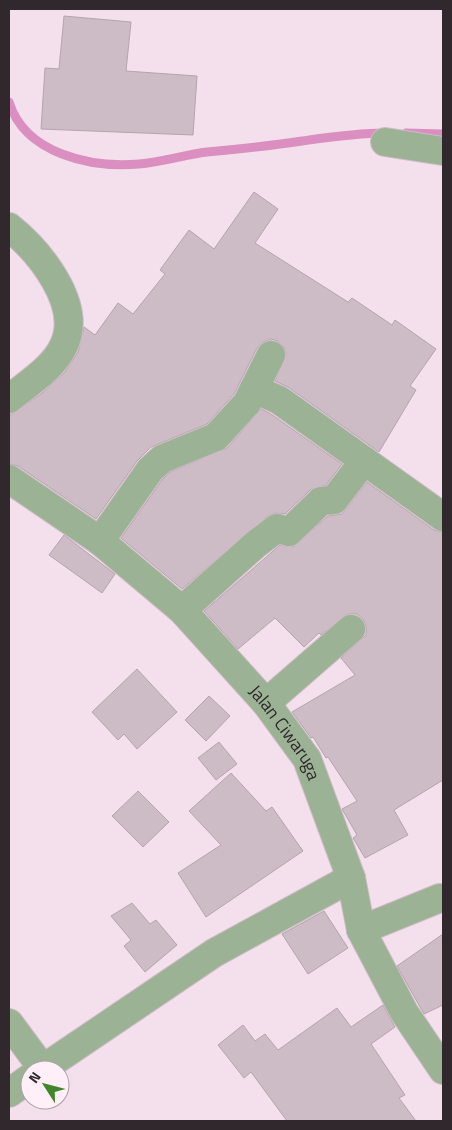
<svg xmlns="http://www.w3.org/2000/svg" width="452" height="1130" font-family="'Titillium Web',sans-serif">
<rect width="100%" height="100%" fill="#f4e0ec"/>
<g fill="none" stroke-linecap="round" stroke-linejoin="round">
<path stroke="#da8fc0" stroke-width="9" d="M 9,102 C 25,154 91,168 139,164 C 162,162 184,155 207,152 C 239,149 270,146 302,141 C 330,137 357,133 385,133
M 406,133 L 443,134"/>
</g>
<path fill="#cdbbc6" stroke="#b5a3ae" d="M 64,16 L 131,22 L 126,71 L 197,76 L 193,135 L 41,129 L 45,68 L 59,69 Z
M 254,192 L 278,209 L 255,243 L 348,302 L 352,298 L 392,325 L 395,320 L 436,349 L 410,386 L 416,390 L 379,452 L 288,387 L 275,381 L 286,354 L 284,347 L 278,341 L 271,339 L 263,342 L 257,348 L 234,394 L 207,424 L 151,447 L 137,461 L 96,519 L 18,466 L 9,464 L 9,416 L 41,394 L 65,372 L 78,352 L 84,327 L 95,335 L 118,303 L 133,314 L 165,274 L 160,270 L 189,230 L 214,249 Z
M 261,409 L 271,414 L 342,464 L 326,485 L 310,490 L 285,514 L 275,513 L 268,516 L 182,589 L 121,538 L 162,480 L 170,472 L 227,448 Z
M 367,482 L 434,530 L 443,532 L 443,780 L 394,810 L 408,835 L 365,858 L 353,838 L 357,835 L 342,809 L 357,801 L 328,757 L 326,758 L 313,737 L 311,738 L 292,712 L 355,675 L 341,658 L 366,635 L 366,626 L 363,619 L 357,614 L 348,614 L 321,635 L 319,633 L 304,647 L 275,618 L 238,649 L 204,611 L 280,545 L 293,547 L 328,516 L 342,514 Z
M 64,535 L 115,574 L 102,593 L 49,555 Z
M 137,669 L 177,712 L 137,749 L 124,734 L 118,740 L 92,712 Z
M 209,696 L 230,716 L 206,741 L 185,720 Z
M 219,742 L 237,764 L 216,780 L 198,758 Z
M 231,773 L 266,811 L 272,807 L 303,851 L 206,917 L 178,873 L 221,845 L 189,811 Z
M 138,791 L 169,822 L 143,847 L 112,816 Z
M 132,903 L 150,924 L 156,920 L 177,945 L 145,972 L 124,946 L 131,940 L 111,916 Z
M 324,911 L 348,948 L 308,974 L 282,934 Z
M 443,934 L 443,1005 L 424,1014 L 397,966 Z
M 383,1005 L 395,1027 L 371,1044 L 405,1095 L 399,1098 L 416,1121 L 287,1121 L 251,1072 L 244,1078 L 218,1045 L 243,1025 L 255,1041 L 265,1034 L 278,1050 L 337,1008 L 351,1027 Z"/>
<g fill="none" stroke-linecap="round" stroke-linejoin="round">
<defs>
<g id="minor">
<path d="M 385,142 L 443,151"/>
<path d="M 9,227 C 39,251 83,304 64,345 C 54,368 27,384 9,399"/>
<path d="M 254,389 L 279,400 L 443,517"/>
<path id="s1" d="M 9,479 L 100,541 L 182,610 L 266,703 L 307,759 L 351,878 L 361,930 L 404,1012 L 443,1070"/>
<path d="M 100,541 L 150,470 L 162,459 L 216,437 L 247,403 L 271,355"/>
<path d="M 182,610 L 256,544 L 277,528 L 289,532 L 321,501 L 334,500 L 364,461"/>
<path d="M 266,703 L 351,629"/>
<path d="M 361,930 L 440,898"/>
<path d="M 9,1023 L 43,1069"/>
<path d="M 41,1070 L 214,953 L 351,878"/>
<path d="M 9,1093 L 30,1078"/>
</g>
</defs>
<use href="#minor" stroke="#cdbbc6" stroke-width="30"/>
<use href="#minor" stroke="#9bb294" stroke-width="28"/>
</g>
<g text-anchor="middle" stroke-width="5" stroke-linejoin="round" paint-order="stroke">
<g font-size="18" fill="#30282d" stroke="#feeff8">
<text dy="6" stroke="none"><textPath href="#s1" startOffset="378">Jalan Ciwaruga</textPath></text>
</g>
</g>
<rect width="452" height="1130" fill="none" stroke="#30282d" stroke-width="20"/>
<g transform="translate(45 1085) rotate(306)"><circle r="24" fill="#feeff8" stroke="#ac9fa7"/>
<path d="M0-4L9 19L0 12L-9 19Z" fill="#42862a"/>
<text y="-8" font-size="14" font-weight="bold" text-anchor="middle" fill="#30282d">N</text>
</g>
</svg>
